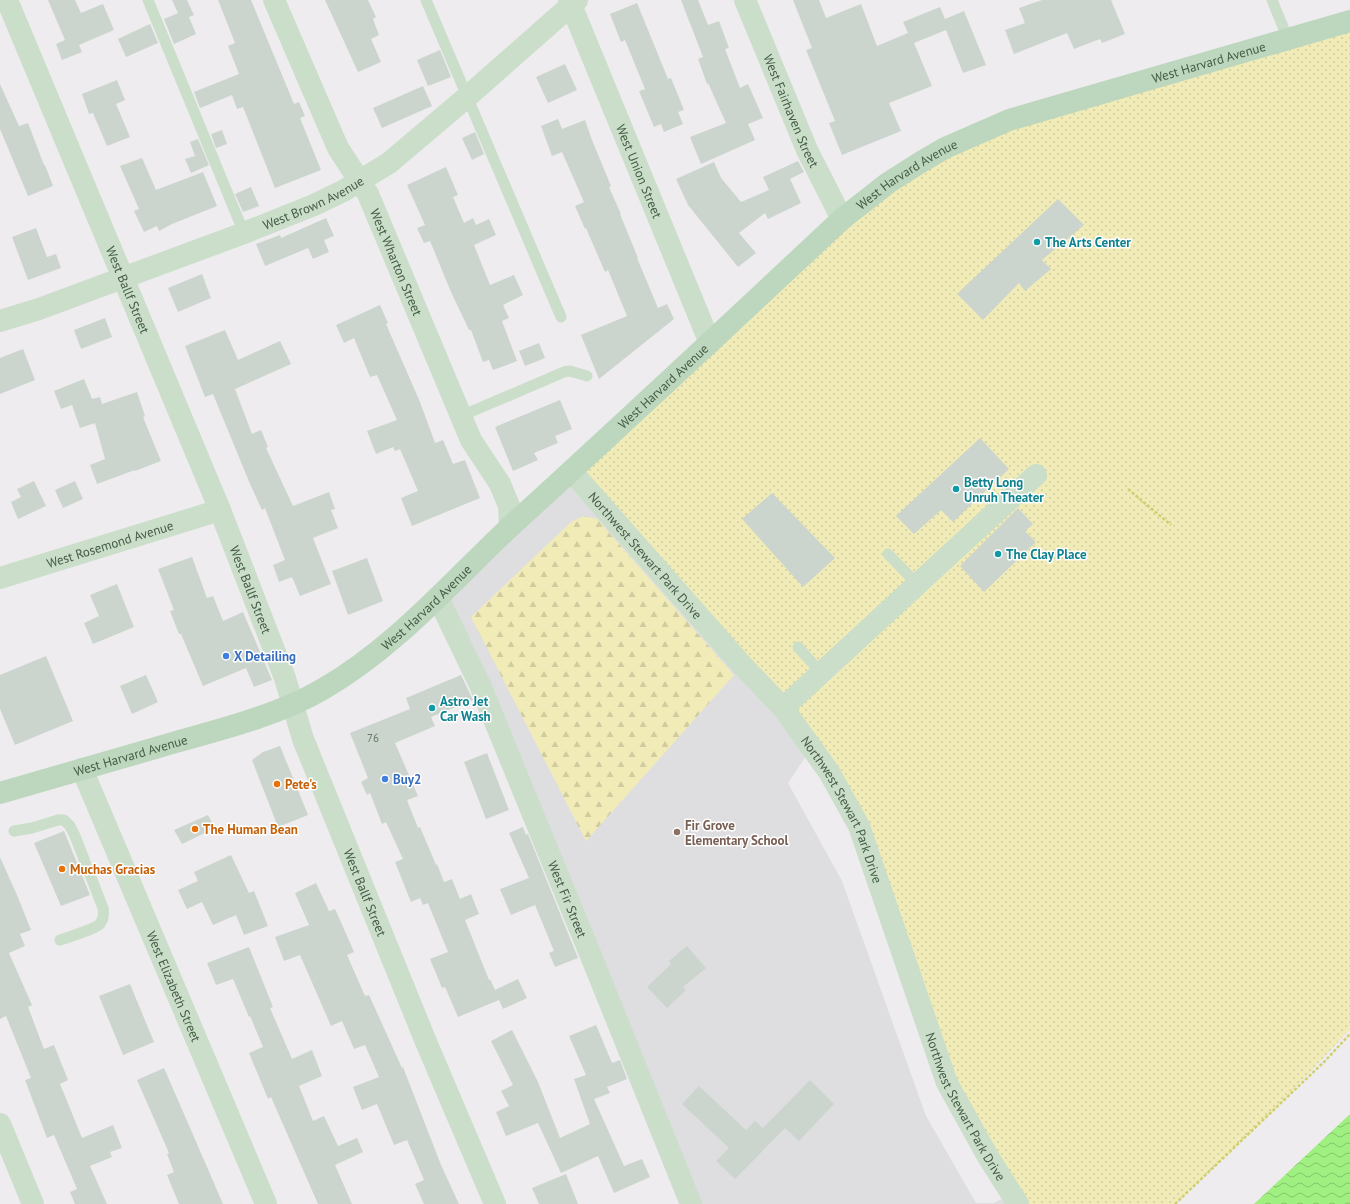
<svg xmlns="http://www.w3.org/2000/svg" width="1350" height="1204" font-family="'PT Sans',sans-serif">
<defs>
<pattern id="forest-firs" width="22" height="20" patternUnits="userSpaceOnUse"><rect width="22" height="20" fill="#f1ebb7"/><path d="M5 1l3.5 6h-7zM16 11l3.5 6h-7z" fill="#d0cc9f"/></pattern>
<pattern id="park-dots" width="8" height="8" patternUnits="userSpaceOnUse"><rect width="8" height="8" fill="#f1ebb7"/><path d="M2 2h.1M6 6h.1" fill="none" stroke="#d0cc9f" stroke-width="1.8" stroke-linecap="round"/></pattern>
<pattern id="water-waves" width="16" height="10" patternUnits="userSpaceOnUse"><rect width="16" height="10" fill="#a0f081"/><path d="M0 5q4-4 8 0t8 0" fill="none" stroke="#84c56b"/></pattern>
</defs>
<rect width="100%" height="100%" fill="#eeecef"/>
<path fill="#dedee1" d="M 572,472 L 812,747 L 788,783 L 842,881 L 926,1116 L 976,1203 L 994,1203 L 1011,1194 L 1018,1204 L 690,1204 L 438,598 Z"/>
<path fill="url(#forest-firs)" d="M 584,516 L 597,519 L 734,675 L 586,841 L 471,617 L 571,522 Z"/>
<path fill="url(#park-dots)" d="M 1350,21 L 1350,1029 L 1276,1109 L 1175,1204 L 1023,1204 L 947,1083 L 841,795 L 572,472 L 777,280 L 945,148 Z"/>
<path fill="url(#water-waves)" d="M 1350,1114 L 1350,1204 L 1254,1204 Z"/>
<path fill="#cbd5cd" d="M 48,0 L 75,0 L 81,13 L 103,4 L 114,30 L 79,45 L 82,52 L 62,60 L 56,44 L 65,40 Z
M 172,0 L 187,0 L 194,15 L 189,17 L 196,34 L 174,44 L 164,19 L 178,13 Z
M 218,0 L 251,0 L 294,104 L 299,102 L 305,116 L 300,118 L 321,170 L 275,188 L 243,107 L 237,109 L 232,95 L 200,108 L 194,92 L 239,74 L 228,46 L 235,43 Z
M 325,0 L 368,0 L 376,17 L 373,19 L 379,35 L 371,39 L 381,62 L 358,72 Z
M 681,0 L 698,0 L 708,25 L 719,21 L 729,48 L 725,49 L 740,88 L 748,84 L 763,118 L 748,124 L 755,140 L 701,164 L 690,137 L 726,123 L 708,83 L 707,84 L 698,59 L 703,57 Z
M 793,0 L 819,0 L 826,18 L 861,4 L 877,46 L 908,33 L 903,22 L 940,7 L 945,19 L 964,11 L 986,65 L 963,73 L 946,30 L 914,43 L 932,86 L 889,103 L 901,131 L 842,155 L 829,123 L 835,121 L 806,50 L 812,48 Z
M 1042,0 L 1111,0 L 1125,34 L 1102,43 L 1100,39 L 1074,49 L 1067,33 L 1014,54 L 1005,30 L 1025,23 L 1019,8 Z
M 637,3 L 668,79 L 671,78 L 684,110 L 678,112 L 683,124 L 664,132 L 661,124 L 654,127 L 639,91 L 645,89 L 625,40 L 621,42 L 610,14 Z
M 150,24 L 158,43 L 126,57 L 118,39 Z
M 440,50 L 451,77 L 428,86 L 417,60 Z
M 565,64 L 577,90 L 548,103 L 536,77 Z
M 117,80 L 125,100 L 116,104 L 130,137 L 107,146 L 93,113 L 89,114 L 82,94 Z
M 0,84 L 19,126 L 28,123 L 44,165 L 45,165 L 53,186 L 28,196 L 0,129 Z
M 423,86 L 432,106 L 382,128 L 373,108 Z
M 558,119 L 562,129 L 585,120 L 592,140 L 611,186 L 609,187 L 621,214 L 620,214 L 638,258 L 637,258 L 658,308 L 667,304 L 674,319 L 599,379 L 581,335 L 627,316 L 608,270 L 605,272 L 586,228 L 585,229 L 575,206 L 584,202 L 562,152 L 552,156 L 541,126 Z
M 222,130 L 227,144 L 216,148 L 211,134 Z
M 475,132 L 484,154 L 472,160 L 462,138 Z
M 198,139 L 209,165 L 191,173 L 185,159 L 195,156 L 190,142 Z
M 142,158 L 156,190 L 203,172 L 217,206 L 172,224 L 159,231 L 157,226 L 144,232 L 134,211 L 139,209 L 120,166 Z
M 798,161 L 804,172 L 790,179 L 801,203 L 768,219 L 765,213 L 739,233 L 756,253 L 738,267 L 688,205 L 676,179 L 714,162 L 721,178 L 741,202 L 769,190 L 763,177 Z
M 446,167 L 458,195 L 453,197 L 464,223 L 473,218 L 476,225 L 489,219 L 496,235 L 474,245 L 490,285 L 514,275 L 523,295 L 503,305 L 509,318 L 502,321 L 517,361 L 493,370 L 489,360 L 483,362 L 471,330 L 469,330 L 451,292 L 430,241 L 424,243 L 417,228 L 425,225 L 407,185 Z
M 251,187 L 259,206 L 243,212 L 235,194 Z
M 1058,199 L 1084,225 L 1042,260 L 1051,269 L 1025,291 L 1019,283 L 983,320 L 957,294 Z
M 326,218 L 334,236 L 324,240 L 329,252 L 313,259 L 308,248 L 265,266 L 256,244 L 280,235 L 281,238 Z
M 36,228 L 47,257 L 56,254 L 61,268 L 28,280 L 12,237 Z
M 202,274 L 211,298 L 178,312 L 168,288 Z
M 380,305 L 388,323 L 386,324 L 420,402 L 435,443 L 443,440 L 453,464 L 465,460 L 480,498 L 412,526 L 401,498 L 418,491 L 400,449 L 395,451 L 393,447 L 376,454 L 367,431 L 397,420 L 377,375 L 370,377 L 354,338 L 344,343 L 336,325 Z
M 105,318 L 112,337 L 81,349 L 74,330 Z
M 225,330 L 238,360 L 280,341 L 291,364 L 235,389 L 252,434 L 261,430 L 268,447 L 266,448 L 293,506 L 329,492 L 335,509 L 331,510 L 338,528 L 313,538 L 331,584 L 300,596 L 292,577 L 279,582 L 273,565 L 285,560 L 265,508 L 262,510 L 250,484 L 213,394 L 205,397 L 185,346 Z
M 539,343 L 545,358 L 525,366 L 519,351 Z
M 23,349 L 35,380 L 0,394 L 0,358 Z
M 84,379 L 92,399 L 100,397 L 102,404 L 137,392 L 145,416 L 143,417 L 161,461 L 135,471 L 135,470 L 97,484 L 90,465 L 105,459 L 95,423 L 80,428 L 72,405 L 61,409 L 54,391 Z
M 560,400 L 572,429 L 555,436 L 558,443 L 534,453 L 538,460 L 513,471 L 495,427 Z
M 980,438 L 1009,469 L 953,522 L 941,510 L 914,534 L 896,516 Z
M 34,481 L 46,506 L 18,519 L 11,502 L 21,497 L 17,489 Z
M 75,481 L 83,499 L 63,508 L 55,490 Z
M 772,493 L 835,558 L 803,587 L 742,519 Z
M 1018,508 L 1033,524 L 1025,531 L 1036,542 L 984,592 L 960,566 Z
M 192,557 L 207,598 L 213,596 L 223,621 L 243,612 L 272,680 L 254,687 L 246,668 L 203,686 L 181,634 L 179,634 L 170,611 L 174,610 L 158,569 Z
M 367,558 L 383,601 L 348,615 L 332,571 Z
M 117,584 L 134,627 L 93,644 L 84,623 L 99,616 L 90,595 Z
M 46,656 L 73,721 L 15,745 L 0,709 L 0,675 Z
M 146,675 L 158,702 L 132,714 L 120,686 Z
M 461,675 L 473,700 L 431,717 L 435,726 L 395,743 L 418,796 L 407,800 L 418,828 L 420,827 L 436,865 L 437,864 L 444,882 L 452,879 L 460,899 L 471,894 L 479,914 L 465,920 L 489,980 L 490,979 L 495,990 L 518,979 L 527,998 L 503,1009 L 499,1000 L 458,1017 L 445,987 L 442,988 L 430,959 L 448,952 L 428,903 L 423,905 L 420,898 L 411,902 L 395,862 L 403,859 L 386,822 L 382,824 L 370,793 L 367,795 L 361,782 L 368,778 L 350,733 L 410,709 L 406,698 Z
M 280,746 L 308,815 L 278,827 L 252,760 L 263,752 Z
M 487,753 L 509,810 L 486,819 L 464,762 Z
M 208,815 L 215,828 L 182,844 L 174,830 Z
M 523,827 L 526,835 L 528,834 L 578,958 L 555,967 L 549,953 L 554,951 L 535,905 L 511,915 L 500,889 L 529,878 L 509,833 Z
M 64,831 L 90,895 L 61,906 L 34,843 Z
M 231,855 L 249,893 L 254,891 L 268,926 L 244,935 L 236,915 L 213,925 L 202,902 L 187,909 L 178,890 L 198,881 L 194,872 Z
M 0,857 L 17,895 L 31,930 L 20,934 L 25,946 L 9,953 L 32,1005 L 28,1007 L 44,1049 L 54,1045 L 68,1080 L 60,1084 L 82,1138 L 113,1125 L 122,1148 L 110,1152 L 112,1157 L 90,1166 L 107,1204 L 75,1204 L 70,1192 L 77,1189 L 54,1135 L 47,1138 L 25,1080 L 31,1078 L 6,1016 L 0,1019 Z
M 316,883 L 329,911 L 335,909 L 348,938 L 354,952 L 347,955 L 365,996 L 369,995 L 402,1068 L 403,1067 L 441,1165 L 459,1204 L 424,1204 L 415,1184 L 424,1180 L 407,1140 L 394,1145 L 377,1104 L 362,1110 L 353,1087 L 379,1077 L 365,1045 L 354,1049 L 342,1021 L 331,1026 L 300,955 L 284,961 L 275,937 L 309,925 L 295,893 Z
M 687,946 L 706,968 L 683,987 L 686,990 L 667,1008 L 647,987 L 671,964 L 669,961 Z
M 249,947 L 273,1007 L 270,1008 L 292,1059 L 312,1050 L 322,1076 L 299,1086 L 313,1121 L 324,1116 L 338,1146 L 357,1138 L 363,1152 L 335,1165 L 352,1204 L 318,1204 L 271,1097 L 268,1099 L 249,1053 L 263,1047 L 250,1016 L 249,1017 L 233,979 L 216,985 L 207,963 Z
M 130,984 L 154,1042 L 123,1055 L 99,996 Z
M 596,1025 L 612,1063 L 620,1060 L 627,1079 L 607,1087 L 610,1093 L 594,1099 L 624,1166 L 642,1159 L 650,1177 L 614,1193 L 598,1156 L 561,1173 L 538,1123 L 506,1136 L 496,1112 L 509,1106 L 501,1091 L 513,1085 L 491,1041 L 512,1030 L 538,1082 L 560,1138 L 590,1124 L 574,1079 L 586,1075 L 569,1036 Z
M 164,1068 L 191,1130 L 223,1204 L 179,1204 L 167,1175 L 174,1172 L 167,1154 L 169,1153 L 137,1080 Z
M 810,1080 L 834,1104 L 799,1141 L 785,1128 L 735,1179 L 716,1161 L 729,1148 L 682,1104 L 699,1086 L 746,1130 L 755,1121 L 763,1128 Z
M 566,1174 L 578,1204 L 539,1204 L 532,1188 Z"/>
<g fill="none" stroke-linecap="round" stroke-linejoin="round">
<path stroke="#ced06d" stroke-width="2.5" stroke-dasharray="3 2" stroke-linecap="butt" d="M 1128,489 L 1171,525
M 1175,1204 L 1325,1061 L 1350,1034"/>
<path stroke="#cadeca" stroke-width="11" d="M 148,0 L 244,233
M 426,0 L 561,317
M 1272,0 L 1288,39
M 461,416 L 564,372 L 570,371 L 587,376
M 888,554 L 917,584
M 798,647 L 821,673
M 14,831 L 32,828 L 58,820 L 64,820 L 70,826 L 75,836 L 103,908 C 104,914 104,919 100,924 C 95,929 69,937 60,940"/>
<g stroke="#cadeca" stroke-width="22">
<path id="s1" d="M 7,0 L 220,510 L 285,678 L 303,739 L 426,1042 L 495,1204"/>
<path id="s2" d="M 274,0 L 338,148 L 368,194 L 471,440 L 500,484 L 509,506 L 510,527"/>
<path id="s3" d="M 569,0 L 710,343"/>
<path id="s4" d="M 745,0 L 807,150 L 842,219"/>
<path id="s5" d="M 0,321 L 39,309 L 244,233 L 314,205 L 343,191 L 389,163 L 467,97 L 577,0"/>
<path id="s6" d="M 0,578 L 220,510"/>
<path id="s7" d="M 438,598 L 480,685 L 591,956 L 691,1204"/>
<path d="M 783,708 L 1036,475"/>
<path id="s8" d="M 82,769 L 266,1204"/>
<path d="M 0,1124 L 33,1204"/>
</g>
<path stroke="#cadeca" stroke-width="22" id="s9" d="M 572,472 L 742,665 L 783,708 L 829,772 L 859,826 L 947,1083 L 987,1155 L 1018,1204"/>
<path stroke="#bdd7be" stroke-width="22" id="s10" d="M 0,793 C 58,776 117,759 176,742 C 223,729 281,714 323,689 C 396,647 451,582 512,525 C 623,424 732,322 842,219 L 888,183 L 921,162 L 945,148 L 1009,120 L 1350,21"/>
</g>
<g fill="#0f9aa8" stroke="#fff" stroke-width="1.5">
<circle cx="1037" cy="242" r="4"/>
<circle cx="956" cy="489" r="4"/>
<circle cx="998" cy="554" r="4"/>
<circle cx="432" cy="708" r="4"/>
</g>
<g fill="#3f7fe0" stroke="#fff" stroke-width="1.5">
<circle cx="226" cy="656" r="4"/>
<circle cx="385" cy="779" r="4"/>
</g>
<g fill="#e8710a" stroke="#fff" stroke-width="1.5">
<circle cx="277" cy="784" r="4"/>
<circle cx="195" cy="829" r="4"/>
<circle cx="62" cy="869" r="4"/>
</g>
<circle fill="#8d6e63" stroke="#fff" stroke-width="1.5" cx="677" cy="832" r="4"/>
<g text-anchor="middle" stroke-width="3" stroke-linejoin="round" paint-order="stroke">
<g font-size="11" fill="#667a66">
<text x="373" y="742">76</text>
</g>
<g font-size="13" fill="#445b44" stroke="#fff">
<text dy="5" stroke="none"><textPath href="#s10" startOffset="1444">West Harvard Avenue</textPath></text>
<text dy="5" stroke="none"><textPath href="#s4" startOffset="120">West Fairhaven Street</textPath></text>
<text dy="5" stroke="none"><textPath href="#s3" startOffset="185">West Union Street</textPath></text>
<text dy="5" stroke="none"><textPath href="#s10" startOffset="1120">West Harvard Avenue</textPath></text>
<text dy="5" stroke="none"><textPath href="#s5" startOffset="335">West Brown Avenue</textPath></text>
<text dy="5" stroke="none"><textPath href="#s2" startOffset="290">West Wharton Street</textPath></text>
<text dy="5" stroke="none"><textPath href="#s1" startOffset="314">West Ballf Street</textPath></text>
<text dy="5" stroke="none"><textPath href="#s10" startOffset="796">West Harvard Avenue</textPath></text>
<text dy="5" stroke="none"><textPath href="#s6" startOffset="115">West Rosemond Avenue</textPath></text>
<text dy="5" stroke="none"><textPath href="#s9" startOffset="111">Northwest Stewart Park Drive</textPath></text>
<text dy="5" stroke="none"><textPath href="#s1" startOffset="638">West Ballf Street</textPath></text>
<text dy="5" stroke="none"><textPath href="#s10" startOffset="472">West Harvard Avenue</textPath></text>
<text dy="5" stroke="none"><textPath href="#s10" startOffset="136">West Harvard Avenue</textPath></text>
<text dy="5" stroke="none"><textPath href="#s9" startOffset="435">Northwest Stewart Park Drive</textPath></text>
<text dy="5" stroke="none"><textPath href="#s1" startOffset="962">West Ballf Street</textPath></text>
<text dy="5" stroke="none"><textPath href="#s7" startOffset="328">West Fir Street</textPath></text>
<text dy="5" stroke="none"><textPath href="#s8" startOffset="236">West Elizabeth Street</textPath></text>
<text dy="5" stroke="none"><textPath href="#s9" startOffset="758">Northwest Stewart Park Drive</textPath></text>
</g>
<g font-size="13" font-weight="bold" fill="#0d838f" stroke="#fff" text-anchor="start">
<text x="1045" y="247">The Arts Center</text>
<text x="964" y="487">Betty Long<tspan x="964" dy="15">Unruh Theater</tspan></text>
<text x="1006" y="559">The Clay Place</text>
<text x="440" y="706">Astro Jet<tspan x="440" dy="15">Car Wash</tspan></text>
</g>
<g font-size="13" font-weight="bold" fill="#366cbe" stroke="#fff" text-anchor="start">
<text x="234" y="661">X Detailing</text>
<text x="393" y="784">Buy2</text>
</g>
<g font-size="13" font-weight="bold" fill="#c56008" stroke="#fff" text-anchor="start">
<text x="285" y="789">Pete's</text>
<text x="203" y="834">The Human Bean</text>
<text x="70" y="874">Muchas Gracias</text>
</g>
<g font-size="13" font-weight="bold" fill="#785e54" stroke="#fff" text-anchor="start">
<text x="685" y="830">Fir Grove<tspan x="685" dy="15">Elementary School</tspan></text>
</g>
</g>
</svg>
